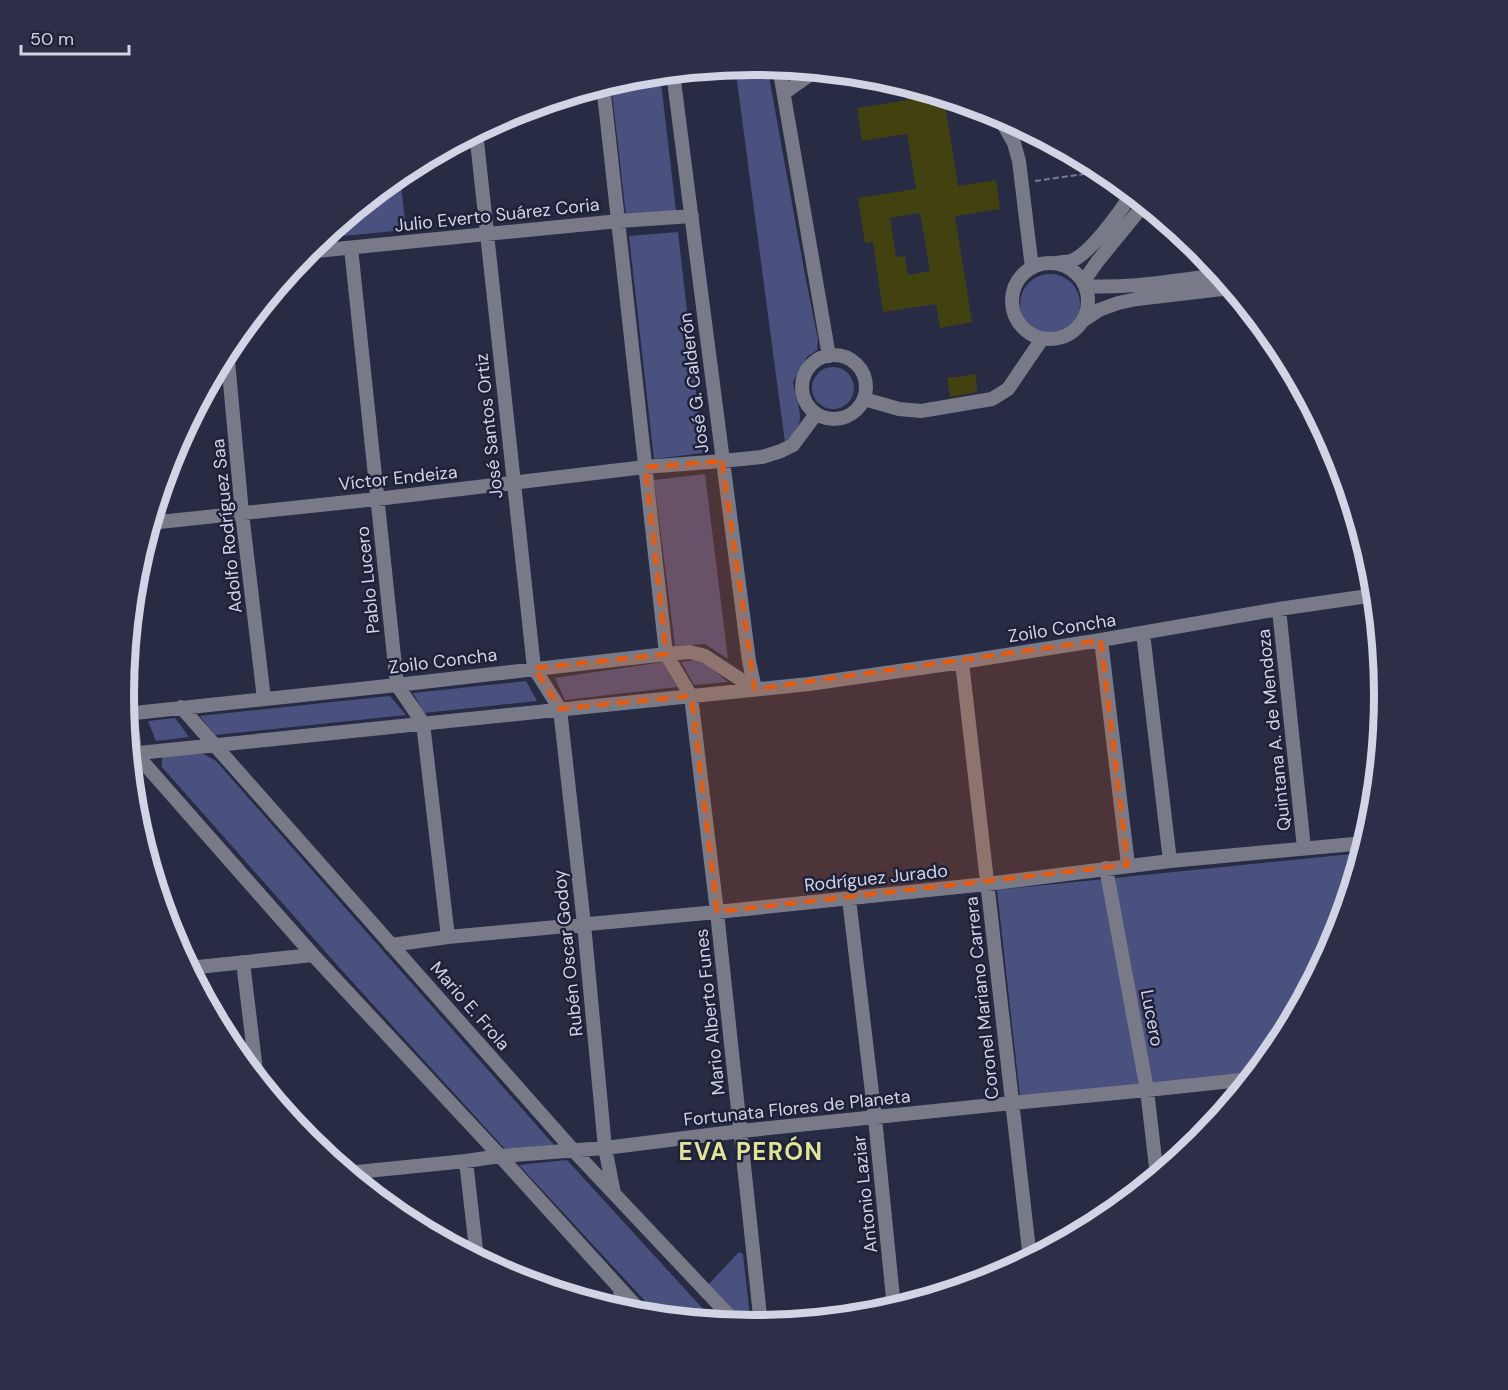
<svg xmlns="http://www.w3.org/2000/svg" width="1508" height="1390" font-family="'DM Sans',sans-serif">
<rect width="100%" height="100%" fill="#272b44"/>
<path fill="#4a517f" d="M 754,65 L 767,66 L 805,275 L 818,340 L 817,350 L 807,357 L 793,382 C 797,408 810,423 785,443 L 735,66 Z
M 660,74 L 676,211 L 626,216 L 611,83 L 631,77 Z
M 400,174 L 406,230 L 321,238 Z
M 678,232 L 703,453 L 654,459 L 629,236 Z
M1020 304a30 30 0 1 1 60 0a30 30 0 1 1-60 0Z
M812 388a21 21 0 1 1 42 0a21 21 0 1 1-42 0Z
M 705,474 L 728,659 L 705,644 L 675,646 L 654,480 Z
M 695,660 L 708,665 L 728,682 L 694,685 L 681,662 Z
M 663,662 L 677,687 L 565,700 L 555,678 Z
M 526,681 L 537,701 L 424,713 L 413,693 Z
M 390,696 L 406,715 L 215,735 L 200,716 Z
M 175,718 L 189,737 L 156,741 L 148,721 Z
M 200,752 L 216,761 L 554,1145 L 505,1149 L 346,975 L 162,767 L 162,757 Z
M 1362,853 L 1336,937 L 1278,1046 L 1254,1075 L 1020,1096 L 997,890 Z
M 567,1160 L 715,1322 L 659,1316 L 519,1165 Z
M 739,1252 L 743,1254 L 750,1317 L 744,1325 L 707,1286 Z"/>
<path fill="#424210" fill-rule="evenodd" d="M 905,85 L 944,97 L 958,186 L 996,180 L 1000,209 L 955,216 L 972,322 L 940,328 L 936,304 L 883,312 L 873,242 L 865,243 L 858,198 L 916,189 L 907,134 L 862,141 L 857,108 L 907,100 ZM 920,213 L 930,271 L 908,275 L 905,256 L 896,257 L 890,218 Z
M 976,374 L 977,392 L 950,397 L 947,378 Z"/>
<g fill="none" stroke-linecap="round" stroke-linejoin="round">
<path stroke="#787c91" stroke-width="2" stroke-dasharray="6 3" stroke-linecap="butt" d="M 1035,181 L 1105,171"/>
<path stroke="#787a87" stroke-width="14" d="M 779,67 L 829,356
M 673,73 C 699,269 722,465 749,661 L 755,689
M 603,85 L 666,654 L 691,696 L 717,912 L 761,1325
M 784,93 L 815,71
M 997,113 L 1014,143 L 1019,161 L 1032,268
M 476,132 L 534,668 L 560,709 L 584,924 L 605,1148 L 614,1193
M 351,248 L 397,685 L 423,723 L 448,937
M 306,252 L 619,221 L 692,216
M1012 301a38 38 0 1 1 76 0a38 38 0 1 1-76 0Z
M 1057,263 C 1061,262 1067,262 1071,261 C 1090,254 1121,211 1132,193
M 1083,282 L 1097,262 L 1137,213 L 1144,203
M 1085,286 C 1131,289 1176,280 1221,275
M 1084,320 L 1099,310 L 1118,303 L 1137,299 L 1231,288
M 227,350 L 242,513 L 264,699
M802 387a32 32 0 1 1 64 0a32 32 0 1 1-64 0Z
M 864,399 L 899,409 L 921,411 L 992,399 L 1008,389 L 1042,339
M 150,523 L 377,499 L 645,467 L 722,461 L 762,457 L 781,451 L 793,445 L 816,414
M 1279,609 L 1304,848
M 1143,633 L 1170,861
M 1101,640 L 1128,865
M 962,662 L 1030,1259
M 126,671 L 135,753 L 313,955 L 500,1156 L 644,1315
M 181,707 L 572,1149 L 737,1324
M 125,714 L 397,685 L 666,654 L 690,652 L 705,656 L 755,689
M 129,754 L 809,684 L 962,662 L 1101,640 L 1279,609 L 1375,595
M 1106,868 L 1147,1090 L 1157,1176
M 849,899 L 875,1118 L 894,1308
M 391,945 L 448,937 L 717,912 L 987,884 L 1170,861 L 1365,843
M 243,962 L 257,1079
M 188,968 L 313,955
M 466,1161 L 477,1258
M 347,1173 L 466,1161 L 500,1156 L 605,1148 L 741,1131 L 1012,1103 L 1147,1090 L 1251,1079
M 620,1289 L 622,1311"/>
</g>
<path fill="#e8590c" fill-opacity="0.2" stroke="#e8590c" stroke-width="4.5" stroke-dasharray="12 8" stroke-linejoin="round" d="M 722,461 L 755,689 L 1101,640 L 1128,865 L 717,912 L 691,696 L 560,709 L 534,668 L 666,654 L 645,467 Z"/>
<g text-anchor="middle" stroke-width="5" stroke-linejoin="round" paint-order="stroke">
<g font-size="18" fill="#d1d4e4" stroke="#1e2139">
<text transform="translate(497 215) rotate(-6)" y="6">Julio Everto Suárez Coria</text>
<text transform="translate(694 383) rotate(-97)" y="6">José G. Calderón</text>
<text transform="translate(489 426) rotate(-96)" y="6">José Santos Ortiz</text>
<text transform="translate(398 478) rotate(-6)" y="6">Víctor Endeiza</text>
<text transform="translate(227 526) rotate(-96)" y="6">Adolfo Rodríguez Saa</text>
<text transform="translate(368 580) rotate(-96)" y="6">Pablo Lucero</text>
<text transform="translate(1062 628) rotate(-9)" y="6">Zoilo Concha</text>
<text transform="translate(443 661) rotate(-7)" y="6">Zoilo Concha</text>
<text transform="translate(1274 730) rotate(-96)" y="6">Quintana A. de Mendoza</text>
<text transform="translate(876 878) rotate(-6)" y="6">Rodríguez Jurado</text>
<text transform="translate(568 953) rotate(-96)" y="6">Rubén Oscar Godoy</text>
<text transform="translate(982 998) rotate(-96)" y="6">Coronel Mariano Carrera</text>
<text transform="translate(470 1006) rotate(49)" y="6">Mario E. Frola</text>
<text transform="translate(710 1012) rotate(-96)" y="6">Mario Alberto Funes</text>
<text transform="translate(1152 1018) rotate(79)" y="6">Lucero</text>
<text transform="translate(797 1108) rotate(-6)" y="6">Fortunata Flores de Planeta</text>
<text transform="translate(865 1194) rotate(-96)" y="6">Antonio Laziar</text>
</g>
<g font-size="24" font-weight="bold" letter-spacing="1.5" fill="#e1e395" stroke="#1e2139">
<text x="751" y="1160">EVA PERÓN</text>
</g>
</g>
<path d="M0 0H1508V1390H0ZM134 695a620 620 0 1 1 1240 0a620 620 0 1 1-1240 0Z" fill="#2c2f47" fill-rule="evenodd"/>
<path fill="none" stroke="#d1d4e4" stroke-width="8" d="M134 695a620 620 0 1 1 1240 0a620 620 0 1 1-1240 0Z"/>
<path d="M21 45v9h108v-9" fill="none" stroke="#d1d4e4" stroke-width="3"/>
<text x="30" y="45" font-size="18" fill="#d1d4e4" stroke="#1e2139" stroke-width="4.5" paint-order="stroke">50 m</text>
</svg>
